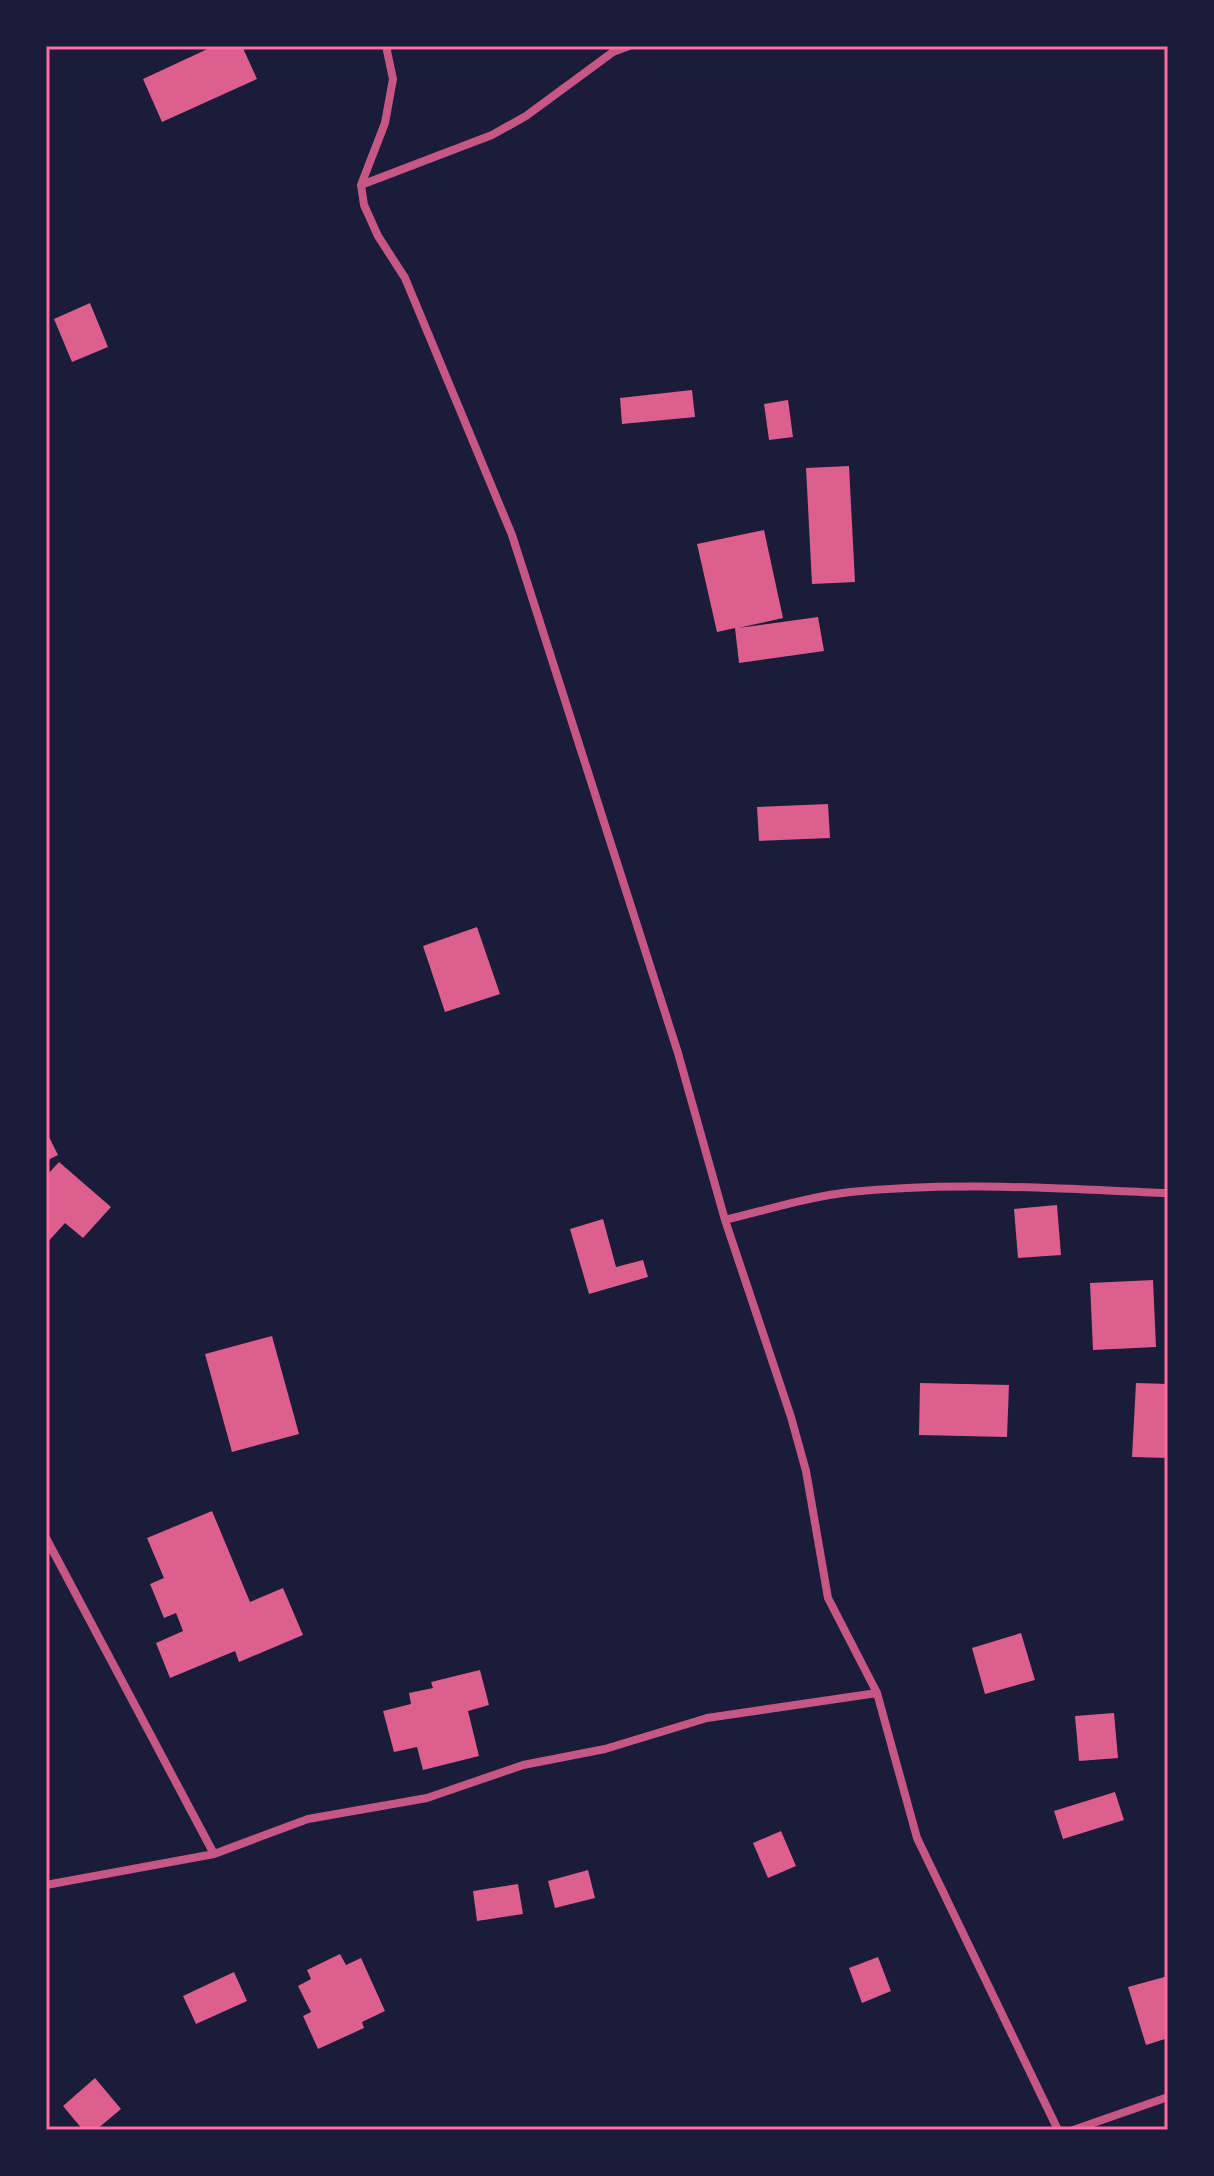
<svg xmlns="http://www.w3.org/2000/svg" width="1214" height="2176" font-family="'Fira Sans',sans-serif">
<rect width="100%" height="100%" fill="#1b1b3a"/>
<path fill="#dd5f8e" d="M 214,46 L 242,46 L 257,79 L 162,122 L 143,79 Z
M 90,303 L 108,347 L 72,362 L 54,319 Z
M 692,390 L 695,417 L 622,424 L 620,398 Z
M 788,400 L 793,437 L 769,440 L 764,404 Z
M 849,466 L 855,582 L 812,584 L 806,468 Z
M 764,530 L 783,618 L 738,628 L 818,617 L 824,651 L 739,663 L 735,628 L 717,632 L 697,544 Z
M 828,804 L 830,838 L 759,841 L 757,807 Z
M 477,927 L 500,994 L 445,1012 L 423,946 Z
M 46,1131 L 58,1155 L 46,1161 Z
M 59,1162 L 111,1207 L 83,1238 L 65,1223 L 46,1244 L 46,1176 Z
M 1057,1205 L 1061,1255 L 1018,1258 L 1014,1209 Z
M 603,1219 L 616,1267 L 643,1260 L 648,1277 L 589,1294 L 570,1229 Z
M 1153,1280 L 1156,1347 L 1093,1350 L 1090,1283 Z
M 272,1336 L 299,1434 L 232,1452 L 205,1354 Z
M 920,1383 L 1009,1385 L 1007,1437 L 919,1435 Z
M 1136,1383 L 1168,1384 L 1168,1458 L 1132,1457 Z
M 212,1511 L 250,1602 L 283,1588 L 303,1635 L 239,1662 L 235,1651 L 170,1678 L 156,1643 L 183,1631 L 176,1613 L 164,1618 L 150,1584 L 164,1578 L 147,1538 Z
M 1021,1633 L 1035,1680 L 985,1694 L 972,1648 Z
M 480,1670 L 489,1705 L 468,1711 L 479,1756 L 423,1770 L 417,1747 L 394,1752 L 383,1711 L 411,1704 L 409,1693 L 433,1688 L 431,1682 Z
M 1114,1713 L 1118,1758 L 1079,1761 L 1075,1716 Z
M 1115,1792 L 1124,1820 L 1063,1839 L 1054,1811 Z
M 781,1831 L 796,1866 L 768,1878 L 753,1843 Z
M 588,1870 L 595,1898 L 555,1908 L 548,1881 Z
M 518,1884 L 523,1914 L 477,1921 L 473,1891 Z
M 340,1954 L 346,1965 L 361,1958 L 385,2011 L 362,2022 L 364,2028 L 318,2049 L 303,2016 L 311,2012 L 298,1986 L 311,1979 L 307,1970 Z
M 878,1957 L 891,1991 L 862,2003 L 849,1968 Z
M 234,1972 L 247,2001 L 196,2024 L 183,1996 Z
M 1168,1976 L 1168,2038 L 1146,2045 L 1128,1987 Z
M 95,2078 L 121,2109 L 96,2130 L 83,2130 L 63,2106 Z"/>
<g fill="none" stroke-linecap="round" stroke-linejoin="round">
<path stroke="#c65784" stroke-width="8" d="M 386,46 L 393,79 L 385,123 L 361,185 L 364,205 L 378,236 L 405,278 L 512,535 L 678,1053 L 725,1220 L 791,1417 L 806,1471 L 828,1598 L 877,1693 L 917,1838 L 1058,2130
M 361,185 L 492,135 L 526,116 L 613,52 L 629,46
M 725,1220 C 766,1210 808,1197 850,1192 C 956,1181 1062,1189 1168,1193
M 46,1538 L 214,1854
M 46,1885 L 214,1854 L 308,1819 L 427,1798 L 523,1765 L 605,1749 L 707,1718 L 877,1693
M 1073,2130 L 1168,2097"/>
</g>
<rect width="1214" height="2176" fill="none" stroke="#1b1b3a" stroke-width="96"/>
<rect x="48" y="48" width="1118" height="2080" fill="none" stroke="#ff6b9d" stroke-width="3"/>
</svg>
